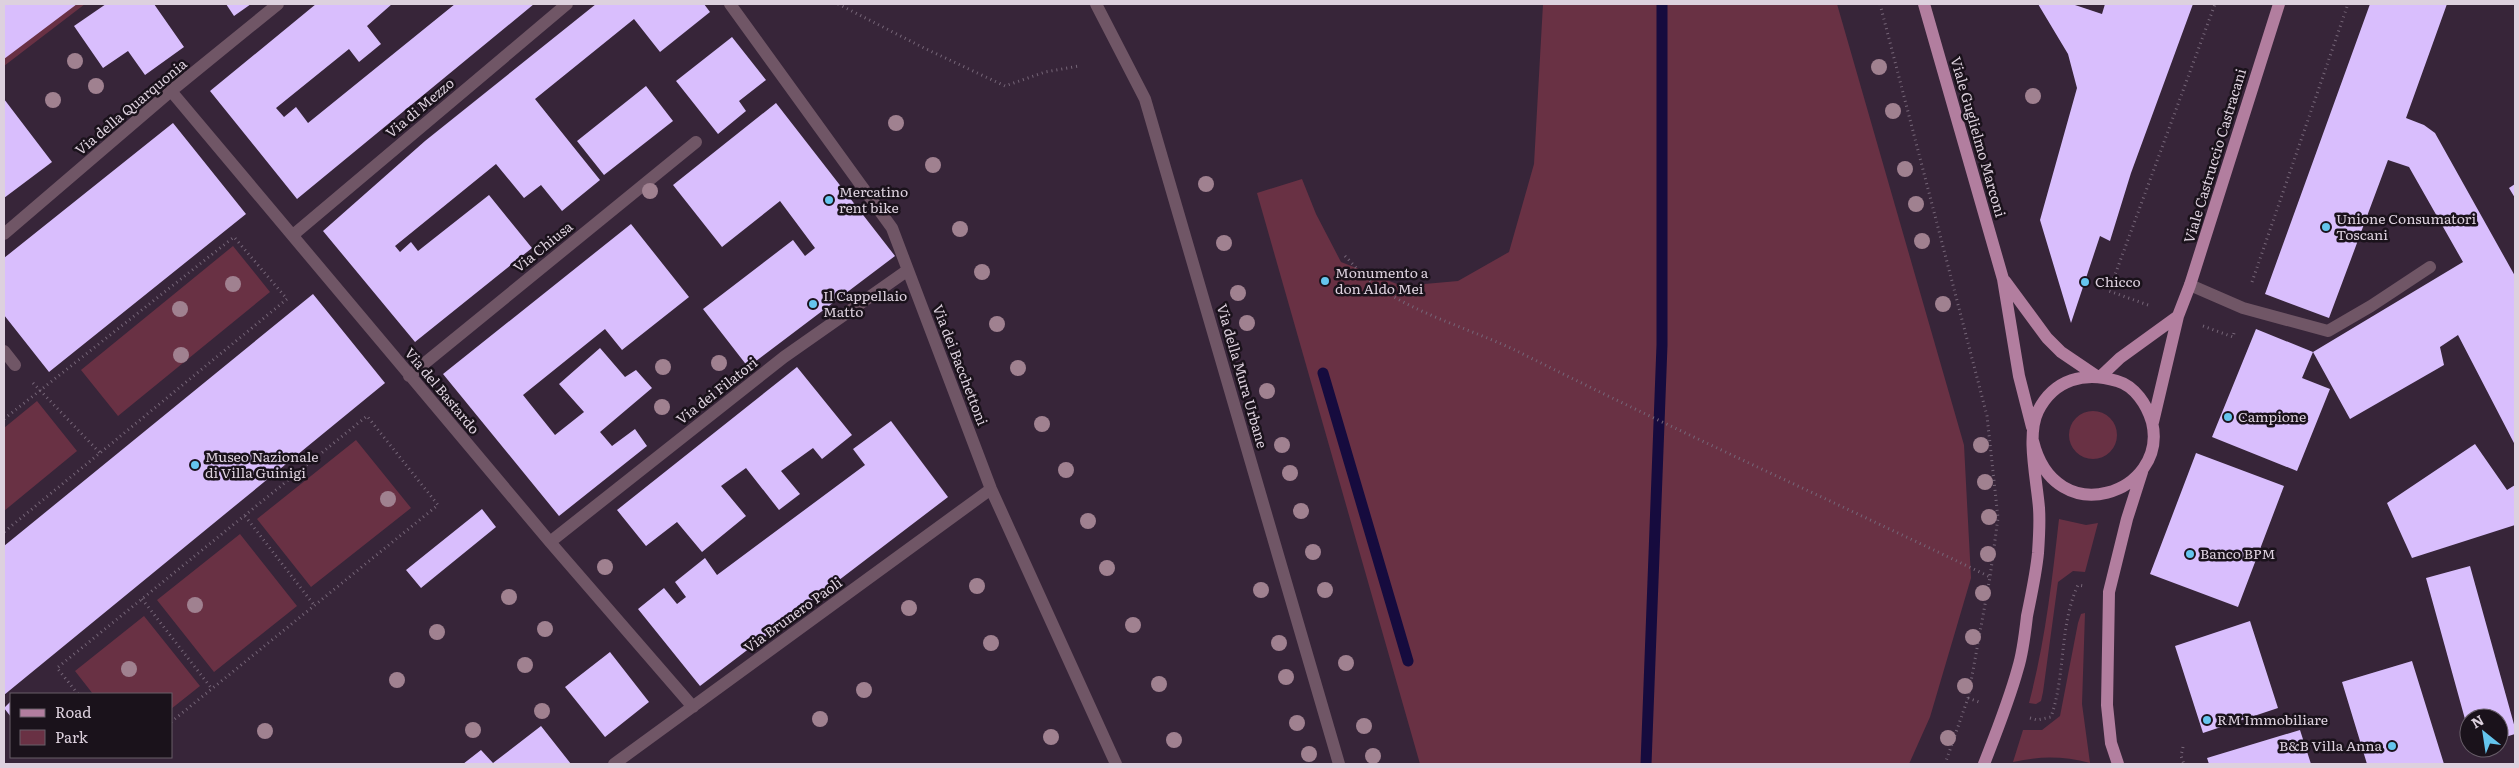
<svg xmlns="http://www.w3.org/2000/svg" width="2519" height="768" font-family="Literata,serif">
<rect width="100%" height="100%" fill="#372539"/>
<path fill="#693144" d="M 4,4 L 85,4 L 4,66 Z
M 1543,4 L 1837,4 L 1964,445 L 1971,578 L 1930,717 L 1909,764 L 1420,764 L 1257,193 L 1302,179 L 1316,214 L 1341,262 L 1402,286 L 1458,281 L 1509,252 L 1534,164 Z
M 233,246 L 270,292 L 118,416 L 81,370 Z
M 37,401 L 77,451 L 4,511 L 4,428 Z
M2069 435a24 24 0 1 1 48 0a24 24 0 1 1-48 0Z
M 356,440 L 411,508 L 311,587 L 257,519 Z
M 2059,519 L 2086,525 L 2098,523 L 2085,572 L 2073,571 L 2058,582 L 2043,692 L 2041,701 L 2036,704 L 2029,703 C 2045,643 2052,581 2059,519 Z
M 240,534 L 297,606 L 214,672 L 157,600 Z
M 2085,613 L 2082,704 L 2090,763 C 2063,756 2040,756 2013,762 L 2023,730 L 2042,730 L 2060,716 L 2078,623 L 2081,614 Z
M 144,616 L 200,686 L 171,709 L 171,694 L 93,694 L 75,671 Z"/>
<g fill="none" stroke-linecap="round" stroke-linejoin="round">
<path stroke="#160b3e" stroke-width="11" d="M 1323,373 L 1408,661
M 1646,764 L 1662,345 L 1662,4"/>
</g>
<path fill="#d9befd" d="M 6,4 L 77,4 L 4,59 L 4,5 Z
M 106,4 L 154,4 L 184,47 L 145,75 L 128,51 L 103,68 L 74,26 Z
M 226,4 L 251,4 L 234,16 Z
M 316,4 L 392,4 L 367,26 L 381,44 L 359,62 L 349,49 L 276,108 L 284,117 L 296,107 L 308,123 L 455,4 L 534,4 L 297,199 L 210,91 Z
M 596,4 L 704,4 L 710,12 L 660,52 L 634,19 L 535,99 L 600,180 L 562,211 L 541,185 L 524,198 L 496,164 L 395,246 L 400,252 L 411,242 L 418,251 L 489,195 L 532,248 L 415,342 L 323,231 L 425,141 Z
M 2038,4 L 2072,4 L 2102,14 L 2105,4 L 2193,4 L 2131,173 L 2110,241 L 2100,236 L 2071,323 L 2040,220 L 2077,88 L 2068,54 Z
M 2370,4 L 2447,4 L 2406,118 L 2424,125 L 2435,133 L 2515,276 L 2515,445 L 2458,335 L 2440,347 L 2444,365 L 2350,419 L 2313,352 L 2463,262 L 2409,167 L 2388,160 L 2329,318 L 2265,294 Z
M 732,37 L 766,80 L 739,101 L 746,111 L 718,134 L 676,81 Z
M 646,86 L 673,121 L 604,175 L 577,141 Z
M 4,99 L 52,162 L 4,198 Z
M 776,103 L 895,256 L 748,367 L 703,309 L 793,240 L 805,256 L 815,248 L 780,201 L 722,247 L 673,185 Z
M 173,123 L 246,214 L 49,372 L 4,315 L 4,258 Z
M 2515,184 L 2515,198 L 2509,188 Z
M 631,224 L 689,297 L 622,350 L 605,329 L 523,395 L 555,435 L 584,412 L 559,384 L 600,348 L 625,377 L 636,370 L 652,388 L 600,432 L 612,446 L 635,429 L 647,446 L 559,516 L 443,374 Z
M 313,294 L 385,383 L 4,695 L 4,546 Z
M 2256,329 L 2313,352 L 2302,378 L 2330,389 L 2297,471 L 2212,437 Z
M 797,367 L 852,435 L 822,459 L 813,448 L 781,471 L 800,494 L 779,510 L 746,468 L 721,486 L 746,516 L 702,552 L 677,522 L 646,546 L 617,510 Z
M 891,421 L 948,497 L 700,686 L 638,609 L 664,588 L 677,604 L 686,597 L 675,582 L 705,558 L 717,575 L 865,465 L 853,449 Z
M 2475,444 L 2507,490 L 2515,485 L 2515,525 L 2412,558 L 2387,503 Z
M 2196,453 L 2284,486 L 2238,607 L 2150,574 Z
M 482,509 L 496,527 L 421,588 L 406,570 Z
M 2470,566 L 2515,728 L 2515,734 L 2499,739 L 2499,718 L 2469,718 L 2468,730 L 2426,578 Z
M 2250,621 L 2278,708 L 2203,733 L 2175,646 Z
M 610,652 L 649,702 L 605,737 L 565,687 Z
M 2412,661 L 2444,764 L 2367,764 L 2342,682 Z
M 11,701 L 11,717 L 4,708 Z
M 541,726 L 571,764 L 463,764 L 481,750 L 493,763 Z
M 2300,730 L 2311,764 L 2209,764 L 2207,758 Z"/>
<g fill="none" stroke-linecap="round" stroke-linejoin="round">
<path stroke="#766678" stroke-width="3" stroke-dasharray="1 4" stroke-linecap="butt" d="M 838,4 L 924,48 L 1005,86 L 1045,72 L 1079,66
M 1880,4 L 1987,416 L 1998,518 L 1990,577 L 1968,698 L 1945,764
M 1345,256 C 1353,264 1360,273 1369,280 C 1408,312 1472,329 1519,352 C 1674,430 1833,501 1990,577
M 2252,282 L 2348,4
M 2148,305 L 2109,291 L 2215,4
M 2203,326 L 2233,337 L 2234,333
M 33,383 L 100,453
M 4,419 L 234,237 L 287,299 L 4,532
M 245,516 L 314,605
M 142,599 L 212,689
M 78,694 L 57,668 L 367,416 L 438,505 L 171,722
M 1968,698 L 1979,702
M 2030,718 L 2037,720 L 2051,717 C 2066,674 2059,626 2078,585 L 2084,586
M 2183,747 L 2181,756 L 2184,764"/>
<path stroke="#705666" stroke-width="12" d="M 2190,285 L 2243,308 L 2328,331 L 2371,306 L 2430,267
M 4,351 L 15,365"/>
<path stroke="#705666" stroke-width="12" d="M 1096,4 L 1145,99 L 1339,764"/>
<path stroke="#705666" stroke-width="12" d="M 730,4 L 892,228 L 991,489 L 1116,764
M 171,91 L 550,542 L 693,707
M 4,234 L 171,91 L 278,4
M 293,235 L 567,4
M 409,376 L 696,142
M 550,542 L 784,357 L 908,270
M 614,764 L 991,489"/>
<path stroke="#b27e9f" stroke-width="12" d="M 1924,4 L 2003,279 L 2019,376 L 2032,427
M 2005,281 L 2047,338 L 2061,352 L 2095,375
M 2101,376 L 2120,358 L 2178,316
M 2153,422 L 2178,316 L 2190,285 L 2279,4
M 1984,764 C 1996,733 2009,701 2018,668 C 2023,652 2025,633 2027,616 C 2031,596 2036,574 2038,553 C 2039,539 2040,522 2039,508 C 2037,481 2026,435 2038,411 C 2054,379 2085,371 2117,381 C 2135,386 2147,405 2152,422 C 2169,493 2055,533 2033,441
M 2118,764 L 2111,743 L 2107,705 L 2109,592 L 2127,519 L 2142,472"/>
</g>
<g fill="#a08190">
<circle cx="75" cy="61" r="8"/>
<circle cx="1879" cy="67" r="8"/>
<circle cx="96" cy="86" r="8"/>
<circle cx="2033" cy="96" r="8"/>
<circle cx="53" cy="100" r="8"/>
<circle cx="1893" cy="111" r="8"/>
<circle cx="896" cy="123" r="8"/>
<circle cx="933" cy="165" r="8"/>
<circle cx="1905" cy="169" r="8"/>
<circle cx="1206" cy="184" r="8"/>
<circle cx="650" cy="191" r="8"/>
<circle cx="1916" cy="204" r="8"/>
<circle cx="960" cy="229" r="8"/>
<circle cx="1922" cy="241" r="8"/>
<circle cx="1224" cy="243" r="8"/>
<circle cx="982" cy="272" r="8"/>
<circle cx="233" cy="284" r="8"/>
<circle cx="1238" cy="293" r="8"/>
<circle cx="1943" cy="304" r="8"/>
<circle cx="180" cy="309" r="8"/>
<circle cx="1247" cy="323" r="8"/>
<circle cx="997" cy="324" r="8"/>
<circle cx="181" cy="355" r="8"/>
<circle cx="719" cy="363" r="8"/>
<circle cx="663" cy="367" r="8"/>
<circle cx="1018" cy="368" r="8"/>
<circle cx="1267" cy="391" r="8"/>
<circle cx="662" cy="407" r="8"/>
<circle cx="1042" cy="424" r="8"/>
<circle cx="1282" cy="445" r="8"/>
<circle cx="1981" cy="445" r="8"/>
<circle cx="1066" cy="470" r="8"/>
<circle cx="1290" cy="473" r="8"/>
<circle cx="1985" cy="482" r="8"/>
<circle cx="388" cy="499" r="8"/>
<circle cx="1301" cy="511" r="8"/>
<circle cx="1989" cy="517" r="8"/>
<circle cx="1088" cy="521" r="8"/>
<circle cx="1313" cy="552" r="8"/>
<circle cx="1988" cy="554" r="8"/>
<circle cx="605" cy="567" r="8"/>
<circle cx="1107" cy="568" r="8"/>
<circle cx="977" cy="586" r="8"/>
<circle cx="1261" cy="590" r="8"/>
<circle cx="1325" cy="590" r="8"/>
<circle cx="1983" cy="593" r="8"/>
<circle cx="509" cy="597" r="8"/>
<circle cx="195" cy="605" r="8"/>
<circle cx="909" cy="608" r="8"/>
<circle cx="1133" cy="625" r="8"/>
<circle cx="545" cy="629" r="8"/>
<circle cx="437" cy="632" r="8"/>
<circle cx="1973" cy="637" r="8"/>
<circle cx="991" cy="643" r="8"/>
<circle cx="1279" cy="643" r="8"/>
<circle cx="1346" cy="663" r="8"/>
<circle cx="525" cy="665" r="8"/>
<circle cx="129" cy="669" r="8"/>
<circle cx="1286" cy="677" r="8"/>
<circle cx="397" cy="680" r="8"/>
<circle cx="1159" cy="684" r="8"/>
<circle cx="1965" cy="686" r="8"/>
<circle cx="864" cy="690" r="8"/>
<circle cx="542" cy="711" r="8"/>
<circle cx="820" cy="719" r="8"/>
<circle cx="1297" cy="723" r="8"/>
<circle cx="1364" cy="726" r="8"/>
<circle cx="473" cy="730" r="8"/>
<circle cx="265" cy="731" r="8"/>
<circle cx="1051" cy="737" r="8"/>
<circle cx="1948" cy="738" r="8"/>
<circle cx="1174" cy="740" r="8"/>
<circle cx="1309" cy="754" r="8"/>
<circle cx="1373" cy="756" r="8"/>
</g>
<g fill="#65c5ee" stroke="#1a121b" stroke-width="2">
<circle cx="829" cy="200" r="5"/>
<circle cx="2326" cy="227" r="5"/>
<circle cx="1325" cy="281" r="5"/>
<circle cx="2085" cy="282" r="5"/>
<circle cx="813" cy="304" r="5"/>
<circle cx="2228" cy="417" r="5"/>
<circle cx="195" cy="465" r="5"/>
<circle cx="2190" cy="554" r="5"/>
<circle cx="2207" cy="720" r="5"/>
<circle cx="2392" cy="746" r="5"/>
</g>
<g text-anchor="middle" stroke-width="5" stroke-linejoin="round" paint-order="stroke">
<g font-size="14" fill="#ddd1de" stroke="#1a121b">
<text transform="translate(131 107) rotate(-40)" y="5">Via della Quarquonia</text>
<text transform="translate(420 108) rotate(-40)" y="5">Via di Mezzo</text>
<text transform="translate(1978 137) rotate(74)" y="5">Viale Guglielmo Marconi</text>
<text transform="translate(2215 156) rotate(-73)" y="5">Viale Castruccio Castracani</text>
<text transform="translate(543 247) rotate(-39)" y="5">Via Chiusa</text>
<text transform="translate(960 365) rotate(69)" y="5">Via dei Bacchettoni</text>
<text transform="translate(1242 376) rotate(74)" y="5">Via della Mura Urbane</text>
<text transform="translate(442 391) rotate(50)" y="5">Via del Bastardo</text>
<text transform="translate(717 391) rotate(-38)" y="5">Via dei Filatori</text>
<text transform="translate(793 615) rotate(-36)" y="5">Via Brunero Paoli</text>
</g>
<g font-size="14" fill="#ddd1de" stroke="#1a121b" text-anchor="start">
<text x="839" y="197">Mercatino<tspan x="839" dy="16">rent bike</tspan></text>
<text x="2336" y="224">Unione Consumatori<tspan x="2336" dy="16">Toscani</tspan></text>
<text x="1335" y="278">Monumento a<tspan x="1335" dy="16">don Aldo Mei</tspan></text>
<text x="2095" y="287">Chicco</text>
<text x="823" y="301">Il Cappellaio<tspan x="823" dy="16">Matto</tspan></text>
<text x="2238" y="422">Campione</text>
<text x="205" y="462">Museo Nazionale<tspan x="205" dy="16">di Villa Guinigi</tspan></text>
<text x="2200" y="559">Banco BPM</text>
<text x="2217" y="725">RM Immobiliare</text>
<text x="2382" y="751" text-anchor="end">B&amp;B Villa Anna</text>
</g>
</g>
<rect width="2519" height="768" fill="none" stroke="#ddd1de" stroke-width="10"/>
<rect x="10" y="693" width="162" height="65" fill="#1a121b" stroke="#685e69"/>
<rect x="20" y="709" width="25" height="8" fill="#b27e9f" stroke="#685e69"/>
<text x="55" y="718" font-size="15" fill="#ddd1de">Road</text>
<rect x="20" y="730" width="25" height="15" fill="#693144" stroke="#685e69"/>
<text x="55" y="743" font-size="15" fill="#ddd1de">Park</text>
<g transform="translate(2484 733) rotate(330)"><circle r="24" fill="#1a121b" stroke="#685e69"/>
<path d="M0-4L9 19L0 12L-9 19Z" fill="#65c5ee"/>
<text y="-8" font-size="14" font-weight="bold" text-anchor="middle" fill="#ddd1de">N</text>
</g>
</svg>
